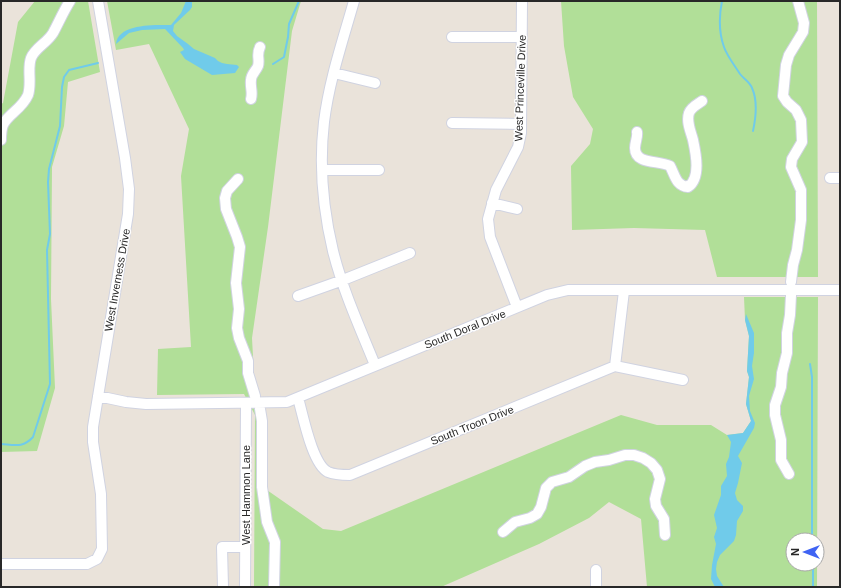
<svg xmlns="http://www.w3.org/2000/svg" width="841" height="588" font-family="Helvetica,sans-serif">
<rect width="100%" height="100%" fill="#eae3da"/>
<path fill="#b1df98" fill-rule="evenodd" d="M 35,1 L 88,1 L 100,72 L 68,82 L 64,126 L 52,167 L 51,299 L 55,388 L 37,451 L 1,452 L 1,104 L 3,103 L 18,22 Z
M 107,1 L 301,1 L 292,31 L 268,227 L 252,338 L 255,394 L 264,488 L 323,529 L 341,531 L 621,415 L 657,425 L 711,425 L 727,435 L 743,433 L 751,421 L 746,404 L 749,377 L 747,371 L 749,336 L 745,320 L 744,297 L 818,297 L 817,587 L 647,587 L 641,519 L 609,502 L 589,518 L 539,544 L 441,587 L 254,587 L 255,415 L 244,394 L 157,395 L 158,349 L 191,347 L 181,176 L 189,129 L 149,44 L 116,50 ZM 793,540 L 817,540 L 817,564 L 793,564 Z
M 561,1 L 817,1 L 818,277 L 717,277 L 705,230 L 634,228 L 572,230 L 571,166 L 590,144 L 593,129 L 573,97 L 564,46 Z"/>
<path fill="#70cbea" d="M 186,1 L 192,1 L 192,7 L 190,10 L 174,25 L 173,31 L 177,36 L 188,44 L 194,49 L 215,58 L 218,61 L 222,63 L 227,64 L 237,65 L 239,67 L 235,73 L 212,75 L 185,59 L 180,52 L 184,50 L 183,48 L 165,29 L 142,30 L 129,33 L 116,44 C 118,23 156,25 171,25 L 181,13 Z
M 746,314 L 754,333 L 754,353 L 752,366 L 754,379 L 749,396 L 750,411 L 755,423 L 754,428 L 738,456 L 742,463 L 738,483 L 735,493 L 737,500 L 743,506 L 743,511 L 737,521 L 736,535 L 734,541 L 720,555 L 717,562 L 716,569 L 717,576 L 724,587 L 715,587 L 711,579 L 712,565 L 716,544 L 714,537 L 717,528 L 714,515 L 721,495 L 721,486 L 727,476 L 726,464 L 729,457 L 731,442 L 727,435 L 743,433 L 751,421 L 746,404 L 749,377 L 747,371 L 749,336 L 745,320 Z"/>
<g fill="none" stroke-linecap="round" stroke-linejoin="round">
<path stroke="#70cbea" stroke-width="2" d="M 722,1 C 719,16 719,33 724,47 C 727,56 735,66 740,74 C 744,79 750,82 752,88 C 758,101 756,117 753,131
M 273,64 L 284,57 L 288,37 L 289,24 L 299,1
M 810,364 L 812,377 L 812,540
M 1,444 C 15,445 23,448 33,437 L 50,384 L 47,250 L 50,234 L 48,182 L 49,169 L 60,126 L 62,87 L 64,77 L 69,70 L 98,63
M 813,564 L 813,587"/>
<defs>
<path id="minor" d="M 354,1 C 343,40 329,81 324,122 C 319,165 323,209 333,251 C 343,291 360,328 375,365
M 452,37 L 521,37
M 334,73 L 375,83
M 251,99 C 253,92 250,87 251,80 C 251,74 256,71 258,66 C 260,59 256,55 260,47
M 452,123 L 521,124
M 637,132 C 638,137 635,142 635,148 C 635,165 659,160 670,166 C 675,175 676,186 688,187 C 701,178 696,154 693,140 C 691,132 686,122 689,113 C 691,107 698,104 702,101
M 1,140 C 1,135 1,130 3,125 C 8,114 22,109 28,95 C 32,83 27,69 31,58 C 35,48 47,43 53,33 C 59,22 63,12 70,1
M 322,170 L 379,170
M 830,178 L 840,178
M 238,179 L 227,191 L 225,198 L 226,209 L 237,237 L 240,247 L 236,283 L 239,309 L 237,328 L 239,338 L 248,361 L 248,373 L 255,396
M 492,203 L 517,209
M 791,282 L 793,265 L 797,250 L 801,220 L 801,190 L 791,167 L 792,159 L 802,142 L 801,120 L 796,110 L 787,102 L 783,96 L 786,65 L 789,55 L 803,32 L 804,23 L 798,1
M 298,296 L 343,280 L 410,253
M 517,307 L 490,237 L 488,219 L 496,190 L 518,147 L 521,133 L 522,1
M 615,366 L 624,291
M 615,366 L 683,380
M 98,396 L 126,402 L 146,404 L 287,402 L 547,295 L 568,290 L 840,290
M 298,398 C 303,415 312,464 328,472 C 335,475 342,475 350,475 L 615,366
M 260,409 L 262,421 L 262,487 L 267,522 L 275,542 L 274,587
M 789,474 L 781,460 L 781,440 L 775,415 L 775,405 L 781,387 L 782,373 L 787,353 L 787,333 L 790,315 L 791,295
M 503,532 L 515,522 L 530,518 L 537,514 L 541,507 L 546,488 L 552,482 L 569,477 L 585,466 L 595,462 L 609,460 L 625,455 L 634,455 L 643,458 L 651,463 L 657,470 L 660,479 L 655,499 L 656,506 L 664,519 L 665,535
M 1,564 L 87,564 L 97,559 L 102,549 L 101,494 L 93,442 L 93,427 L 128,214 L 129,189 L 125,158 L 98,1
M 223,587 L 222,547 L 245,547
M 245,587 L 246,403
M 596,587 L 596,570"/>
</defs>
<use href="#minor" stroke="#d0d3e1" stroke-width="12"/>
<use href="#minor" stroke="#fff" stroke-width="10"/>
</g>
<g text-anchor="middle" stroke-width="3" stroke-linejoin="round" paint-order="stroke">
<g font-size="11" fill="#282828" stroke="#fff">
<text transform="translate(520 88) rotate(-88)" y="4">West Princeville Drive</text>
<text transform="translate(117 280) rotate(-80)" y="4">West Inverness Drive</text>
<text transform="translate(465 329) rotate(-22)" y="4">South Doral Drive</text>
<text transform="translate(472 425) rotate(-22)" y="4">South Troon Drive</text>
<text transform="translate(246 495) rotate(-90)" y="4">West Hammon Lane</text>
</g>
</g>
<rect width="841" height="588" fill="none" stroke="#282828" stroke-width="4"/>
<g transform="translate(805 552) rotate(270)"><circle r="19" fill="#ffffff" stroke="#a9a9a9"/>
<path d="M0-3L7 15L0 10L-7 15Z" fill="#3f63f3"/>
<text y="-6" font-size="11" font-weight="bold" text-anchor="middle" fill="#282828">N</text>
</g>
</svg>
